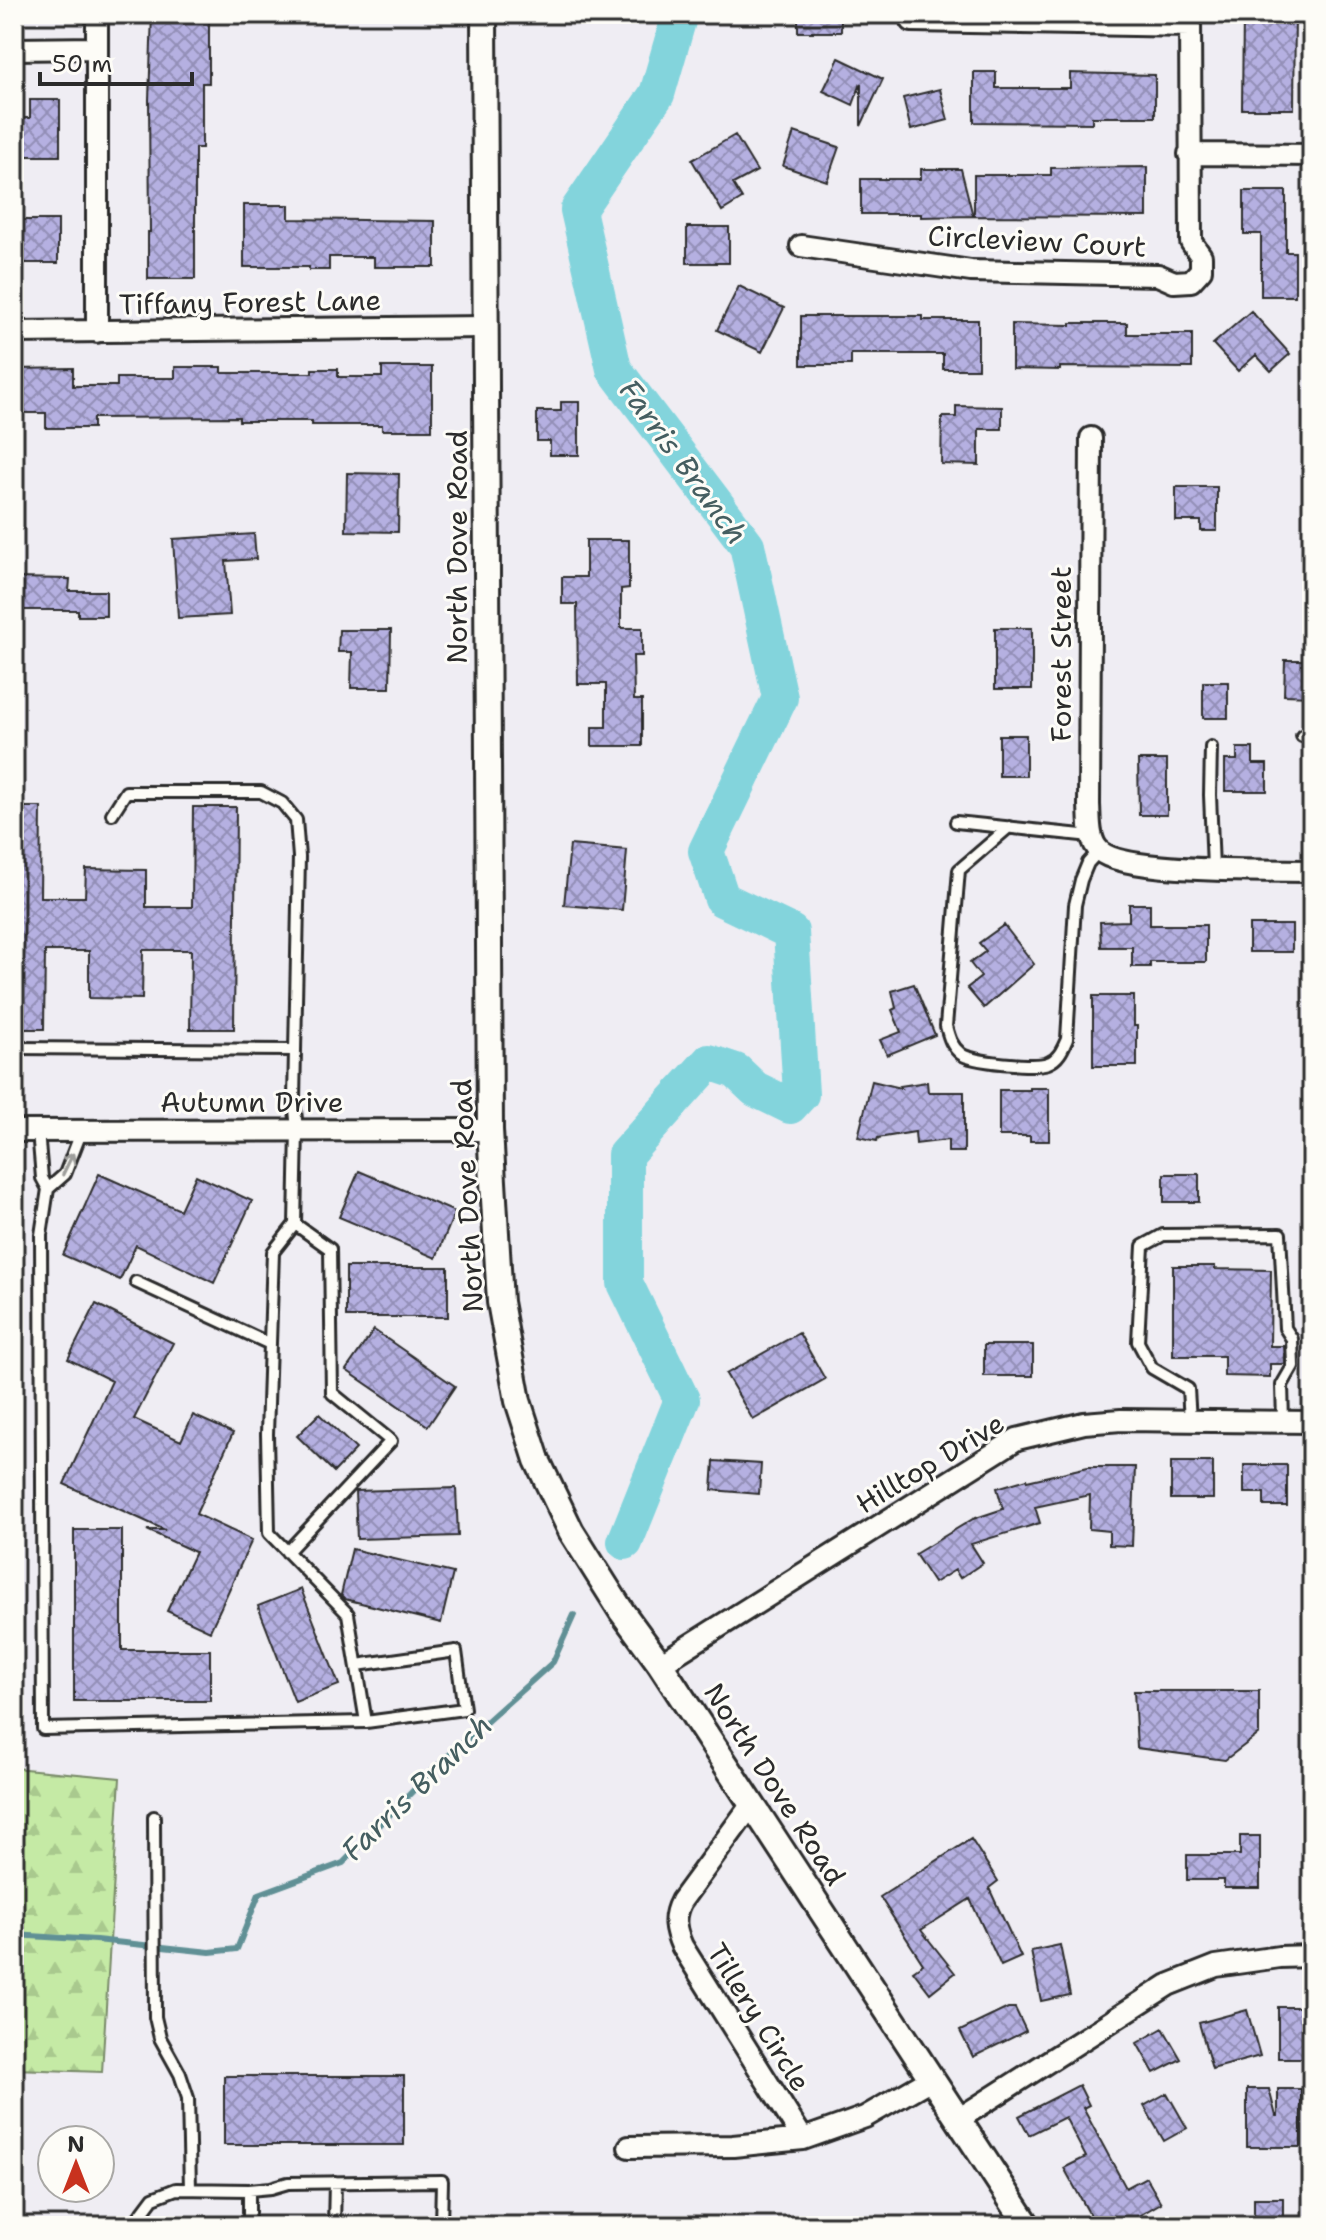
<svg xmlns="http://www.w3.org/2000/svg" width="1326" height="2240" font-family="'Shantell Sans',sans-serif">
<defs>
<pattern id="forest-firs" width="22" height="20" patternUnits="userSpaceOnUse" patternTransform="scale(2)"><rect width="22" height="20" fill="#c5eaa5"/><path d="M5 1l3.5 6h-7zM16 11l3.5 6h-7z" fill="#a9c98e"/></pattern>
<pattern id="building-cross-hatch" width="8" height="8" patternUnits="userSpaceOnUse" patternTransform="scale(2)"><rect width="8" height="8" fill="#b5b0e1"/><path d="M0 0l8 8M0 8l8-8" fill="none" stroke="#938fb7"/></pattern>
</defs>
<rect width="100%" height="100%" fill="#efedf3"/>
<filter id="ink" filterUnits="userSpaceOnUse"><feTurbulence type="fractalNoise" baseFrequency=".0125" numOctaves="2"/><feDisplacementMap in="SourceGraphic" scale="16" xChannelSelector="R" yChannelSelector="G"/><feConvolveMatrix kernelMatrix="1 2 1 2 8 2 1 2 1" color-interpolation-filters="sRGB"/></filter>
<g filter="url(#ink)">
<path fill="url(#forest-firs)" stroke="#788a68" stroke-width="2" d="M 14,1768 L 120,1778 L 102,2072 L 14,2069 Z"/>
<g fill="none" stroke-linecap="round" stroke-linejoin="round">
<path stroke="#609095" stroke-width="6" d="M 14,1935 L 96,1940 L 210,1952 L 237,1949 L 259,1894 L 343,1863 L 437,1766 L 553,1662 L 574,1615"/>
<path stroke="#83d4dc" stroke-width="36" d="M 625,1542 L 682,1400 L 625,1283 L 625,1155 L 709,1062 L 736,1071 L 755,1089 L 790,1106 L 801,1094 L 791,932 L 722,899 L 706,851 L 780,698 L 747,545 L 614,369 L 578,210 L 657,94 L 680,14"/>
</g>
<path fill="url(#building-cross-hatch)" stroke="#2b2b2b" stroke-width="2" d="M 152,14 L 209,14 L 209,83 L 202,83 L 202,148 L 195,148 L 195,279 L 148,279 L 148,232 L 150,232 L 149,100 Z
M 798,14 L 841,14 L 841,32 L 798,32 Z
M 1243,14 L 1295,14 L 1294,109 L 1242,109 Z
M 839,58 L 883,79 L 861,126 L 861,83 L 853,105 L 823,91 Z
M 974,72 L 996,72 L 996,88 L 1070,88 L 1070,73 L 1155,75 L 1155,117 L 1092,117 L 1092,123 L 974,122 Z
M 940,89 L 948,120 L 911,130 L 903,98 Z
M 30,100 L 60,100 L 60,156 L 14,156 L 14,118 L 30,118 Z
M 794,132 L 839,147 L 827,181 L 783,166 Z
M 735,135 L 757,171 L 733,184 L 742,199 L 722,211 L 692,160 Z
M 1147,167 L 1147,217 L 974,216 L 974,175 L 1051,175 L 1051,168 Z
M 921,169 L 961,169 L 973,216 L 921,217 L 921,214 L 861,214 L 861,179 L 921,179 Z
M 1244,191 L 1286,191 L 1286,252 L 1295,252 L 1295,296 L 1261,296 L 1261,234 L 1244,234 Z
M 244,205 L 289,205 L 289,219 L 435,221 L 435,267 L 374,267 L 374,257 L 329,257 L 329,270 L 309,270 L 309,267 L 244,267 Z
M 14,220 L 58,220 L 58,263 L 14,263 Z
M 687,227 L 729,227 L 729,263 L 687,263 Z
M 739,286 L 784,308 L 762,352 L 717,330 Z
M 1251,311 L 1290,354 L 1271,371 L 1256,355 L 1238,371 L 1213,344 Z
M 801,316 L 923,316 L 923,320 L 978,320 L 978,369 L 943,369 L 943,354 L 851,354 L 851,365 L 801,365 Z
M 1071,323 L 1127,323 L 1127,334 L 1192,334 L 1192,368 L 1060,367 L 1060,370 L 1012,369 L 1012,324 L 1071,325 Z
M 175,367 L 222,367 L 222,373 L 312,373 L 312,369 L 338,369 L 338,377 L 382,377 L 382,367 L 432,367 L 432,430 L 382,430 L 382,425 L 312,425 L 312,421 L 239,421 L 239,417 L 93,418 L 93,428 L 46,428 L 46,413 L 14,413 L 14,369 L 73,368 L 73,386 L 117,386 L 117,378 L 175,378 Z
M 561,402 L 579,402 L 579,455 L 550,455 L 550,441 L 537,441 L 537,411 L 561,411 Z
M 956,406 L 1002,407 L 1002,429 L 979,429 L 979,465 L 941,464 L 942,417 L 956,417 Z
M 347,473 L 399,474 L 398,532 L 346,531 Z
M 1176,487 L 1217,487 L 1217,531 L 1201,531 L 1201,521 L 1176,521 Z
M 254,534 L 256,559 L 226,561 L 230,615 L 178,618 L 173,539 Z
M 586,540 L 629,540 L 629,588 L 621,589 L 621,628 L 642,628 L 642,656 L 633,656 L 634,700 L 642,700 L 642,746 L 592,746 L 592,727 L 606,727 L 606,684 L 578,684 L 577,604 L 562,604 L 562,577 L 586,577 Z
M 14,578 L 70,579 L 69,591 L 106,591 L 106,616 L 78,616 L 78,610 L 14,610 Z
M 995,628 L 1032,628 L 1032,689 L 995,689 Z
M 339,630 L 391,630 L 390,688 L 351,688 L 352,652 L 338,652 Z
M 1285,660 L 1312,660 L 1312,696 L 1284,695 Z
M 1203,682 L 1228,682 L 1228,718 L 1203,718 Z
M 999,735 L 1026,735 L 1026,776 L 999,776 Z
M 1237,748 L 1253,748 L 1253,764 L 1267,764 L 1267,791 L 1225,791 L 1225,760 L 1237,760 Z
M 1138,760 L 1167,760 L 1167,815 L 1139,815 Z
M 14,807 L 41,807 L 40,897 L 85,897 L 86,869 L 146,870 L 146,907 L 192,907 L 193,807 L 236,807 L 234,1029 L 190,1029 L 191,950 L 143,950 L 142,999 L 89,998 L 89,951 L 45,951 L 44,1029 L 14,1029 Z
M 570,845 L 627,850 L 622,910 L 564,905 Z
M 1129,904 L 1150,904 L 1150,925 L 1206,925 L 1206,962 L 1150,962 L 1150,967 L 1132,967 L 1132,947 L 1101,947 L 1100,922 L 1129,921 Z
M 1004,925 L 1034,964 L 984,1008 L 967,988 L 981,977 L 970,963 L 986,951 L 979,943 Z
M 1249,925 L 1292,925 L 1292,952 L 1249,952 Z
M 914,984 L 935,1035 L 887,1055 L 880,1040 L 901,1032 L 892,1010 L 896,1008 L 892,991 Z
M 1093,996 L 1134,996 L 1134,1026 L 1137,1026 L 1137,1066 L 1093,1066 Z
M 872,1081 L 901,1088 L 900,1086 L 927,1082 L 928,1092 L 964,1092 L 964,1152 L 948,1152 L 948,1140 L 916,1144 L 915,1132 L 878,1138 L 877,1141 L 858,1137 Z
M 1030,1088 L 1049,1088 L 1049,1141 L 1030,1141 L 1030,1136 L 999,1136 L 999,1090 L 1030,1090 Z
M 359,1171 L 455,1212 L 436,1258 L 339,1217 Z
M 99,1174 L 180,1210 L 196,1175 L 252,1201 L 214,1283 L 136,1245 L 120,1280 L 63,1255 Z
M 1164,1174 L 1199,1174 L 1199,1202 L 1164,1202 Z
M 1173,1266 L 1215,1266 L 1215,1269 L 1271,1270 L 1270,1346 L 1284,1346 L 1285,1364 L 1270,1364 L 1270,1377 L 1224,1376 L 1224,1356 L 1173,1356 Z
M 346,1267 L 448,1267 L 448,1317 L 346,1317 Z
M 96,1304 L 173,1343 L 134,1419 L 181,1441 L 193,1415 L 233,1433 L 196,1514 L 252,1540 L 210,1631 L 167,1611 L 195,1552 L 147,1530 L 165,1530 L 64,1484 L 112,1381 L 68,1359 Z
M 374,1330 L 455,1386 L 428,1426 L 346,1370 Z
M 799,1333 L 825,1379 L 753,1420 L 726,1374 Z
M 984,1345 L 1033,1345 L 1033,1376 L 984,1376 Z
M 319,1414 L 356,1449 L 334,1472 L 297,1436 Z
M 714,1461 L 761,1464 L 759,1494 L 712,1490 Z
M 1171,1462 L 1213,1462 L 1213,1499 L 1171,1499 Z
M 1244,1465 L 1287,1465 L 1287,1506 L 1264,1506 L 1264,1493 L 1244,1493 Z
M 1088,1467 L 1135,1467 L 1132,1546 L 1109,1545 L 1109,1531 L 1089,1529 L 1090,1495 L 1035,1507 L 1040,1523 L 971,1544 L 983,1563 L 960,1578 L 955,1570 L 934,1583 L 915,1554 L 973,1519 L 1003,1509 L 997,1488 L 1027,1479 L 1027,1481 Z
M 456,1488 L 458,1536 L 357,1539 L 355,1491 Z
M 74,1530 L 122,1530 L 122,1650 L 210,1650 L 210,1701 L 74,1701 Z
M 352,1549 L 453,1573 L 441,1623 L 345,1599 L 341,1595 Z
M 301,1589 L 339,1685 L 295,1702 L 258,1606 Z
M 1134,1691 L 1259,1691 L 1259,1734 L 1225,1760 L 1137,1748 Z
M 1240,1836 L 1260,1836 L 1260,1888 L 1224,1888 L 1224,1880 L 1187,1880 L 1187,1855 L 1240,1855 Z
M 971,1839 L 998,1881 L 989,1888 L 1021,1957 L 1001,1966 L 970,1899 L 921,1930 L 955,1973 L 930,1993 L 913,1971 L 923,1964 L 880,1897 Z
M 1060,1945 L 1070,1995 L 1041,2001 L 1031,1951 Z
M 1278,2007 L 1312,2007 L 1312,2058 L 1278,2058 Z
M 1008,2008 L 1015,2008 L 1026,2031 L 973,2057 L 960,2031 Z
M 1247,2010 L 1260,2056 L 1212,2069 L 1199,2023 Z
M 1163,2028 L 1181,2059 L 1154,2073 L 1137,2043 Z
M 224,2076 L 404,2076 L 404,2145 L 224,2145 Z
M 1079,2085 L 1089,2105 L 1083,2108 L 1126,2188 L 1146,2177 L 1161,2203 L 1121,2226 L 1096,2226 L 1064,2168 L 1086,2157 L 1065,2117 L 1029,2135 L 1019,2116 Z
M 1247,2089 L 1269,2089 L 1276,2116 L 1278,2116 L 1278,2089 L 1301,2089 L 1301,2147 L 1247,2147 Z
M 1167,2093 L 1187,2128 L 1164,2141 L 1144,2106 Z
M 1254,2198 L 1283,2198 L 1283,2225 L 1254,2225 Z"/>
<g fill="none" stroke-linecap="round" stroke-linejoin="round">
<defs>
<path id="service" d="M 1302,736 L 1312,736
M 1211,747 L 1210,795 L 1213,868
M 956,822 L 1091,836
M 1009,827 L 959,870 L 946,1026 C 949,1037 951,1046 961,1054 C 972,1062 1035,1068 1048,1063 C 1059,1059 1063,1048 1067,1039 L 1075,905 L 1081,880 L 1088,863 L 1099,851
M 14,1048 L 295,1050
M 38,1131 L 42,1178 L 48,1189 L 65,1174 L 82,1130
M 48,1189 L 41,1235 L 43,1729 L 366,1722 L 348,1614 L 269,1533 L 267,1434 L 273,1252 L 295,1224 L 297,1130 L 294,1099 L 299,857 L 296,820 L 282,803 L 261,792 L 126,792 L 112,814
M 136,1282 L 270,1344
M 1190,1421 L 1188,1389 L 1152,1368 L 1138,1342 L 1143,1246 L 1163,1235 L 1280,1234 L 1285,1328 L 1292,1339 L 1293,1366 L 1282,1385 L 1283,1421
M 287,1552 L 391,1441 L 332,1393 L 330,1249 L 295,1224
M 357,1665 L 456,1651 L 464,1709 L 366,1722
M 154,1817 L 155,2017 L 160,2038 L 180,2074 L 188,2098 L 190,2189
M 132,2226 L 153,2198 L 176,2189 L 249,2190
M 249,2226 L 249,2190 L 271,2188 L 288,2183 L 442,2181 L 441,2226
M 334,2226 L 335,2182"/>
<path id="minor" d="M 912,21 L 1190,26
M 14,49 L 97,48
M 1189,154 L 1312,155
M 801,246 L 971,271 L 1158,275 L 1174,282 L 1191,281 L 1201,270 L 1201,256 L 1191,242 L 1190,14
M 14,332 L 486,327
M 97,332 L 97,14
M 1091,438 L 1089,805 C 1090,819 1088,841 1100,851 C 1124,874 1273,870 1312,871
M 14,1131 L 490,1130
M 660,1664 L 1017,1439 L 1084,1423 L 1121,1420 L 1312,1422
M 752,1804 L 681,1901 C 672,1918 675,1930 682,1946 L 803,2139 L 865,2117 L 931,2079
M 957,2120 L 1168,1985 L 1216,1966 L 1279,1957 L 1312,1956
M 629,2147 L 733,2146 L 803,2139"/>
<path id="tertiary" d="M 484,14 L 490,1130 L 500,1302 L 518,1401 L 537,1460 L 571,1531 L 622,1612 L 660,1664 L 1028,2226"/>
</defs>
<use href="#service" stroke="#2b2b2b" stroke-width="16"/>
<use href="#minor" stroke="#2b2b2b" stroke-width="26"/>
<use href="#tertiary" stroke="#2b2b2b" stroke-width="30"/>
<use href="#service" stroke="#fdfcf7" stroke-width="10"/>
<use href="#minor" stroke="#fdfcf7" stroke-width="20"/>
<use href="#tertiary" stroke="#fdfcf7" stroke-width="24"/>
</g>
<defs><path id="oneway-shaft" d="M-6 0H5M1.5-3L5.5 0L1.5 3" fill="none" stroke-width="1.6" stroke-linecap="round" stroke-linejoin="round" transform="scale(2)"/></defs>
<use stroke="#9e9e9b" href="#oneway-shaft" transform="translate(68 1164) rotate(-64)"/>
</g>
<g text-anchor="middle" stroke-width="6" stroke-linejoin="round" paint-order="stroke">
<g font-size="28" fill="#2b2b2b" stroke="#fdfcf7">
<text transform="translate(1037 241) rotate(3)" y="10">Circleview Court</text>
<text transform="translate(250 302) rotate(-1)" y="10">Tiffany Forest Lane</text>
<text transform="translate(457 547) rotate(-90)" y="10">North Dove Road</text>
<text transform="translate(1061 654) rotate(-90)" y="10">Forest Street</text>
<text x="252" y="1112">Autumn Drive</text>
<text transform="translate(467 1196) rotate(-93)" y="10">North Dove Road</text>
<text transform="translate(930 1463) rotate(-31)" y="10">Hilltop Drive</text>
<text transform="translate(775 1784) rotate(57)" y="10">North Dove Road</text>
<text transform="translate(759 2017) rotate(58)" y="10">Tillery Circle</text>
</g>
<g font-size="30" font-style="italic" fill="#455e60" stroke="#fdfcf7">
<text transform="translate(683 462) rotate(54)" y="10">Farris Branch</text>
<text transform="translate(417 1788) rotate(-44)" y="10">Farris Branch</text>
</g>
</g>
<rect width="1326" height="2240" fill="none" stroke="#fdfcf7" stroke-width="48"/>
<rect x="24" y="24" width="1278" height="2192" fill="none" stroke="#2b2b2b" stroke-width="3" filter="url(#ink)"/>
<g transform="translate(76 2164)"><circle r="38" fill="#fdfcf7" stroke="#a9a8a5" stroke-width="2"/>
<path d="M0-6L14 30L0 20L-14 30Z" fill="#c8321e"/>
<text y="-12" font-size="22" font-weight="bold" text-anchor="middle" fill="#2b2b2b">N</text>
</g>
<path d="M40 72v12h152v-12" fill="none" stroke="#2b2b2b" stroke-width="4"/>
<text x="52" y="72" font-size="24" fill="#2b2b2b" stroke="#fdfcf7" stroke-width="6" paint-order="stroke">50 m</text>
</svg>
